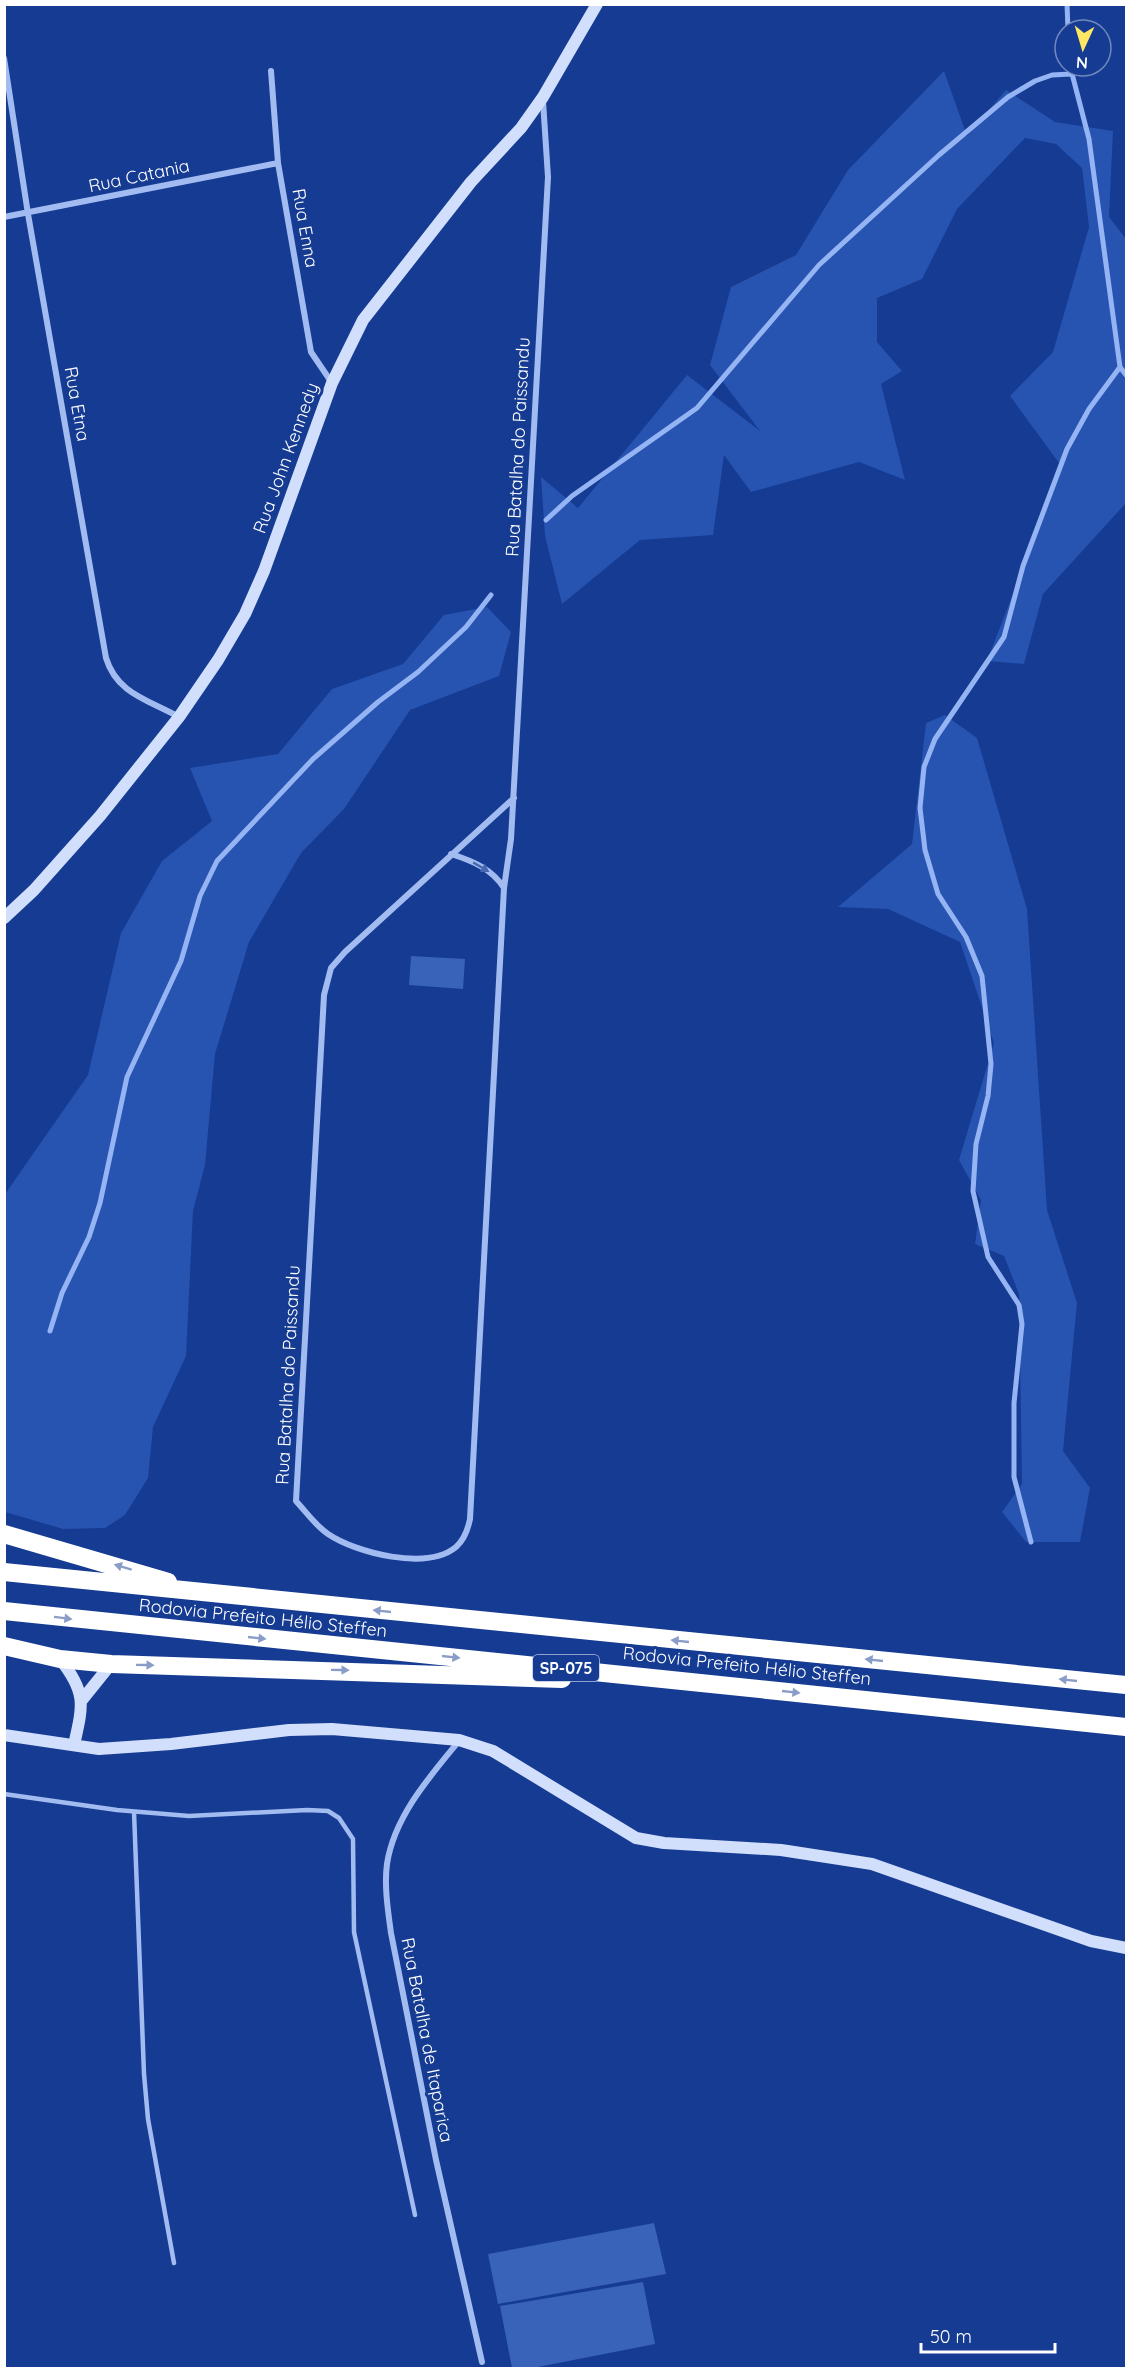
<svg xmlns="http://www.w3.org/2000/svg" width="1131" height="2373" font-family="Quicksand,sans-serif">
<rect width="100%" height="100%" fill="#153b92"/>
<path fill="#2753b1" d="M 944,71 L 967,136 L 1006,90 L 1055,122 L 1113,131 L 1109,217 L 1126,239 L 1126,503 L 1043,594 L 1024,664 L 987,661 L 1062,467 L 1010,396 L 1053,352 L 1089,227 L 1082,168 L 1056,144 L 1025,138 L 957,209 L 922,279 L 877,298 L 877,342 L 902,371 L 881,384 L 905,480 L 859,462 L 751,492 L 724,455 L 713,535 L 640,540 L 562,604 L 545,536 L 541,477 L 578,508 L 687,375 L 760,431 L 710,365 L 731,287 L 796,255 L 848,170 Z
M 487,607 L 511,632 L 499,676 L 410,710 L 344,809 L 301,853 L 249,942 L 215,1054 L 205,1165 L 193,1211 L 186,1356 L 153,1427 L 148,1478 L 125,1515 L 105,1528 L 63,1529 L 5,1512 L 5,1194 L 88,1075 L 121,933 L 162,861 L 212,821 L 190,768 L 278,754 L 332,689 L 403,664 L 444,615 Z
M 945,715 L 977,738 L 1027,909 L 1047,1210 L 1077,1303 L 1063,1451 L 1090,1488 L 1080,1542 L 1026,1542 L 1002,1512 L 1022,1484 L 1019,1294 L 1004,1256 L 975,1244 L 981,1200 L 959,1160 L 994,1043 L 960,942 L 888,909 L 838,907 L 912,844 L 926,723 Z"/>
<g fill="none" stroke-linecap="round" stroke-linejoin="round">
<path stroke="#95b4f4" stroke-width="5" d="M 1067,4 L 1068,30
M 1070,66 L 1089,139 L 1120,367 L 1126,375
M 546,520 L 572,496 L 697,408 L 819,265 L 939,155 L 1008,97 L 1035,81 L 1052,75 L 1071,74
M 50,1331 L 62,1293 L 89,1237 L 100,1203 L 127,1077 L 181,961 L 200,896 L 217,861 L 313,759 L 378,702 L 418,672 L 466,627 L 491,595
M 1031,1542 L 1014,1477 L 1014,1403 L 1022,1324 L 1019,1305 L 988,1257 L 973,1191 L 976,1144 L 988,1096 L 991,1064 L 982,976 L 966,937 L 938,894 L 925,850 L 920,808 L 924,767 L 935,739 L 1004,637 L 1023,566 L 1067,449 L 1089,409 L 1120,367"/>
</g>
<path fill="#3962b9" d="M 411,956 L 465,959 L 463,989 L 409,985 Z
M 654,2223 L 666,2274 L 498,2304 L 488,2254 Z
M 643,2282 L 655,2344 L 533,2368 L 512,2368 L 500,2306 Z"/>
<g fill="none" stroke-linecap="round" stroke-linejoin="round">
<path stroke="#a2bcf1" stroke-width="4.5" d="M 4,1794 L 117,1810 L 189,1816 L 307,1810 L 328,1811 L 339,1818 L 353,1839 L 354,1932 L 415,2215
M 134,1812 L 144,2074 L 148,2119 L 174,2263"/>
<path stroke="#a2bcf1" stroke-width="6" d="M 4,58 L 28,214 L 106,658 C 117,694 149,700 179,717
M 271,71 L 278,163 L 311,352 L 332,383
M 4,217 L 278,163
M 514,798 L 345,952 L 331,968 L 324,995 L 296,1501 C 306,1512 316,1526 328,1534 C 356,1553 427,1571 456,1547 C 465,1539 468,1529 470,1519 L 504,888 L 511,839 L 548,177 L 543,101
M 451,854 C 473,861 492,869 504,888
M 459,1741 C 430,1776 394,1817 387,1864 C 384,1886 388,1911 391,1933 L 436,2160 L 482,2362"/>
<path stroke="#d1defc" stroke-width="12" d="M 4,918 L 34,890 L 100,816 L 179,717 L 218,660 L 245,614 L 264,571 L 332,383 L 363,320 L 471,182 L 521,128 L 543,97 L 597,4
M 60,1659 C 87,1693 83,1705 74,1745
M 82,1700 L 111,1664
M 4,1735 L 99,1749 L 171,1744 L 289,1730 L 332,1729 L 459,1740 L 493,1751 L 636,1838 L 664,1843 L 781,1850 L 872,1864 L 1091,1941 L 1126,1948"/>
<path stroke="#fff" stroke-width="18" d="M 4,1534 L 168,1582
M 4,1572 L 1126,1685
M 4,1611 L 1126,1727
M 4,1646 L 60,1659 L 111,1664 L 562,1679"/>
</g>
<defs><path id="oneway-solid" d="M-6-.8H1V-3.2L6.5 0L1 3.2V.8H-6Z" transform="scale(1.5)"/></defs>
<use fill="#4668b3" href="#oneway-solid" transform="translate(481 867) rotate(30)"/>
<g fill="#8a9dc8">
<use href="#oneway-solid" transform="translate(123 1567) rotate(-163)"/>
<use href="#oneway-solid" transform="translate(382 1611) rotate(-174)"/>
<use href="#oneway-solid" transform="translate(63 1618) rotate(7)"/>
<use href="#oneway-solid" transform="translate(257 1638) rotate(6)"/>
<use href="#oneway-solid" transform="translate(680 1641) rotate(-174)"/>
<use href="#oneway-solid" transform="translate(451 1657) rotate(6)"/>
<use href="#oneway-solid" transform="translate(874 1660) rotate(-174)"/>
<use href="#oneway-solid" transform="translate(145 1665) rotate(1)"/>
<use href="#oneway-solid" transform="translate(340 1670) rotate(1)"/>
<use href="#oneway-solid" transform="translate(1068 1680) rotate(-174)"/>
<use href="#oneway-solid" transform="translate(791 1692) rotate(6)"/>
</g>
<g text-anchor="middle" stroke-width="6" stroke-linejoin="round" paint-order="stroke">
<rect fill="#153b92" stroke="#b9c4de" stroke-width="1.5" x="533" y="1655" width="66" height="26" rx="4.5"/>
<g font-size="16" font-weight="bold" fill="#fff">
<text x="566" y="1674">SP-075</text>
</g>
<g font-size="18" fill="#fff" stroke="#153b92">
<text transform="translate(139 176) rotate(-12)" y="6">Rua Catania</text>
<text transform="translate(305 228) rotate(80)" y="6">Rua Enna</text>
<text transform="translate(77 404) rotate(80)" y="6">Rua Etna</text>
<text transform="translate(518 447) rotate(-87)" y="6">Rua Batalha do Paissandu</text>
<text transform="translate(286 458) rotate(-70)" y="6">Rua John Kennedy</text>
<text transform="translate(288 1375) rotate(-87)" y="6">Rua Batalha do Paissandu</text>
<text transform="translate(263 1618) rotate(6)" y="6">Rodovia Prefeito Hélio Steffen</text>
<text transform="translate(747 1666) rotate(6)" y="6">Rodovia Prefeito Hélio Steffen</text>
<text transform="translate(427 2040) rotate(79)" y="6">Rua Batalha de Itaparica</text>
</g>
</g>
<rect width="1131" height="2373" fill="none" stroke="#ffffff" stroke-width="12"/>
<g transform="translate(1083 48) rotate(184)"><circle r="28" fill="#153b92" stroke="#7389be" stroke-width="1.5"/>
<path d="M0-4.5L10 22L0 15L-10 22Z" fill="#ffe663"/>
<text y="-9" font-size="16" font-weight="bold" text-anchor="middle" fill="#ffffff">N</text>
</g>
<path d="M921 2343v9h134v-9" fill="none" stroke="#ffffff" stroke-width="3"/>
<text x="930" y="2343" font-size="18" fill="#ffffff" stroke="#153b92" stroke-width="4.5" paint-order="stroke">50 m</text>
</svg>
